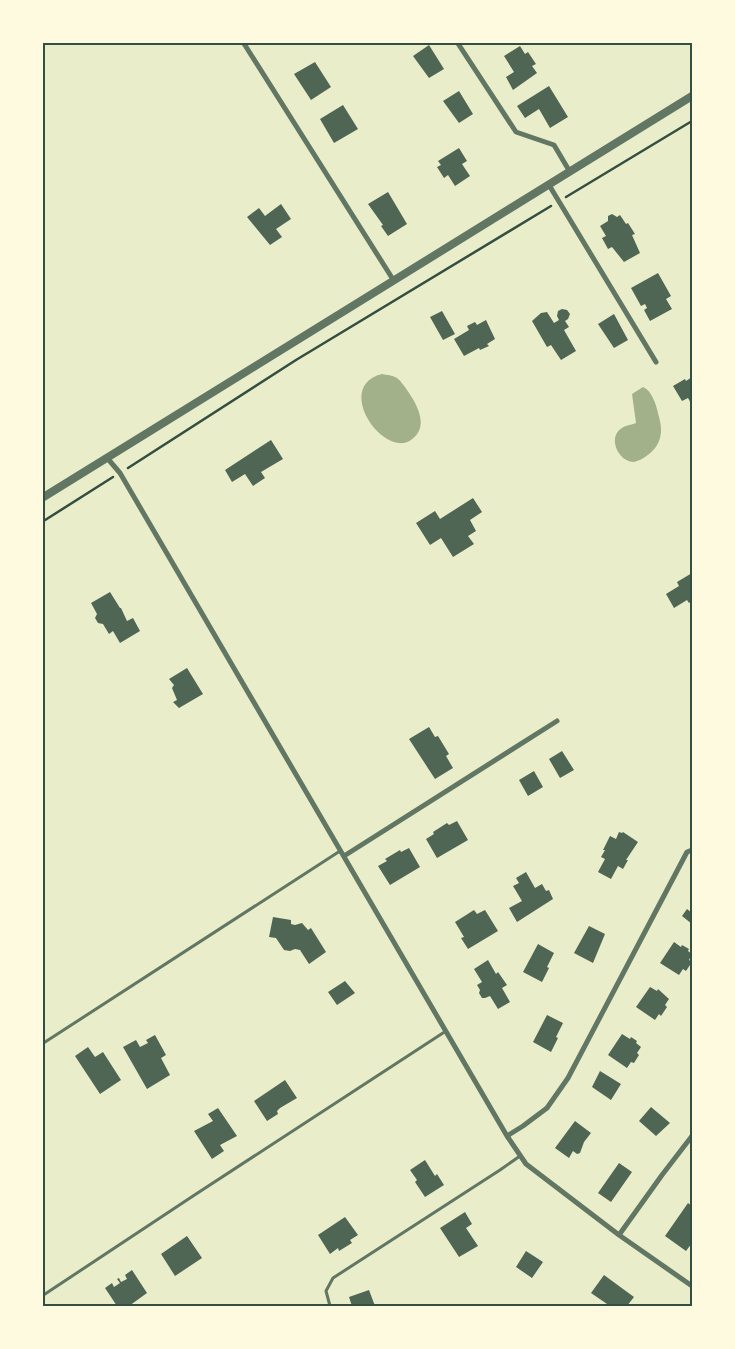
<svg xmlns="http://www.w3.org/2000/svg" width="735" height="1349" font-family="'Sofia Sans Condensed',sans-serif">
<rect width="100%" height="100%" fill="#e9edc9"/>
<path fill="#a3b18a" d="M 382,374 C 387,375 392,375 397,378 C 401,381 404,386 407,390 C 417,404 430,427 411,440 C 383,459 333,386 382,374 Z
M 643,387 C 653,391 657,408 659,417 C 664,434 660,447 645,457 C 642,459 638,461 634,462 C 618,462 607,437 622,428 C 626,425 631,425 636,423 L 632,394 Z"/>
<path fill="#4f6655" d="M 429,45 L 444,69 L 429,78 L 413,56 Z
M 520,46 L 525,54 L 528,52 L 536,64 L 532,66 L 537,73 L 513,90 L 506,77 L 514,72 L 504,56 Z
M 315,62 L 331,87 L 311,100 L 294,74 Z
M 549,86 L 568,117 L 550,128 L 539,109 L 525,118 L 517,106 Z
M 459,91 L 473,114 L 459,123 L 443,101 Z
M 343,105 L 358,129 L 334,143 L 320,119 Z
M 459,148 L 467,161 L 462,164 L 470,176 L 455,186 L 448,175 L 444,178 L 437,167 L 441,165 L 438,161 Z
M 388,192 L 407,224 L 388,236 L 381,226 L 383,225 L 368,204 Z
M 281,204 L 291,219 L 276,229 L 282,237 L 270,245 L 247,217 L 259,208 L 265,216 Z
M 612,214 L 617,217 L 620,215 L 626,224 L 628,223 L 635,234 L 632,235 L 640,253 L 624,262 L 612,247 L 608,249 L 602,238 L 606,236 L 600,226 L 608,221 L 608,216 Z
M 658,273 L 671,296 L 666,299 L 672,309 L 650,321 L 644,310 L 647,308 L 645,304 L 641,306 L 631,288 Z
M 562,309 L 567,310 L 570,314 L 568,319 L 565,321 L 569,327 L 564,330 L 576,351 L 561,360 L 551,345 L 547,347 L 532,321 L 541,313 L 547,312 L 554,323 L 559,320 L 557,316 L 558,311 Z
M 442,311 L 455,334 L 443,340 L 430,317 Z
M 614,314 L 628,340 L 614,348 L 598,324 Z
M 486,320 L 495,339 L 487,344 L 489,346 L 480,350 L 479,348 L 464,356 L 454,339 L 469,330 L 467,326 L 475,322 L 477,325 Z
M 692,377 L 692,405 L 688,398 L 682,401 L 673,386 L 685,379 L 686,381 Z
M 271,440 L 283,459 L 261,472 L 265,478 L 253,486 L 245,474 L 232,482 L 225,470 Z
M 473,498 L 482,512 L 470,520 L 476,531 L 468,536 L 474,544 L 453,557 L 441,538 L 430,545 L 416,523 L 435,511 L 440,519 Z
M 692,573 L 692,601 L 689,603 L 687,600 L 674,608 L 666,594 L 679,586 L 677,582 Z
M 110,592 L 120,608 L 121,608 L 127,621 L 133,618 L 140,631 L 120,643 L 113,631 L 109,634 L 103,624 L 98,623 L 95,618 L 97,614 L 91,603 Z
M 187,668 L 203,694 L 179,708 L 173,702 L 177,700 L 172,688 L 174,685 L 169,679 Z
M 429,727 L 435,737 L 438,736 L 449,754 L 446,756 L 453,768 L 435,779 L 409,739 Z
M 562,751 L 574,770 L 560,778 L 549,759 Z
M 534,771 L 543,787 L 528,796 L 519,780 Z
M 457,821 L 468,840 L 437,858 L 426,839 L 434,834 L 433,832 L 447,823 L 449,825 Z
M 619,832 L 622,833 L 623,832 L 638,842 L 626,860 L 628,860 L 623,869 L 618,866 L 611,879 L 598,872 L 605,859 L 601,857 L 605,850 L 603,850 L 610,836 L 616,839 Z
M 409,848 L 420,867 L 390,885 L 378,866 L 387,861 L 385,859 L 400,850 L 401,852 Z
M 526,872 L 535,888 L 542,884 L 546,891 L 549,890 L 553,899 L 517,922 L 509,908 L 522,901 L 513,886 L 519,883 L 516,878 Z
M 687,909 L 692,913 L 692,924 L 682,916 Z
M 474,910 L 477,914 L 485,910 L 498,931 L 468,949 L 461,938 L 464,937 L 455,922 Z
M 273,917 L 291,920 L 291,924 L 295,925 L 302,923 L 308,930 L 311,928 L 326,952 L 309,964 L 300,950 L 295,949 L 290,951 L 284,950 L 276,938 L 269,937 Z
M 589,926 L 605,934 L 593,963 L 574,953 Z
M 674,942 L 681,947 L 682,945 L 689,949 L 688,951 L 692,954 L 689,960 L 692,962 L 686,971 L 683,969 L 679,975 L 660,963 Z
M 538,944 L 554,953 L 547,967 L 549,968 L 542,982 L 523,972 Z
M 488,960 L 496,974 L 498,972 L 507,985 L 502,988 L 510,1002 L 498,1009 L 490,996 L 485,998 L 482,998 L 479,993 L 480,990 L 477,985 L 482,982 L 474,969 Z
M 345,981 L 355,993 L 337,1005 L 328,992 Z
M 650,987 L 657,991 L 658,989 L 669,999 L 665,1005 L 667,1007 L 661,1016 L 659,1014 L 655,1020 L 636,1007 Z
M 547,1015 L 563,1023 L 556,1037 L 558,1038 L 551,1052 L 533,1042 Z
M 622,1034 L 630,1039 L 631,1037 L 637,1041 L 636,1043 L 641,1047 L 637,1053 L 639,1055 L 634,1063 L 631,1062 L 627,1068 L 608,1055 Z
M 155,1035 L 166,1055 L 161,1058 L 170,1075 L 147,1089 L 123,1047 L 136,1040 L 140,1047 L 148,1043 L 146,1040 Z
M 88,1047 L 95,1057 L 103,1052 L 121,1080 L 100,1094 L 75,1056 Z
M 600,1071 L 621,1084 L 611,1100 L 592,1087 Z
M 285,1080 L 297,1098 L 280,1108 L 277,1111 L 278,1114 L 267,1121 L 254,1101 Z
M 651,1107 L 670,1123 L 656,1136 L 639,1121 Z
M 218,1108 L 237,1136 L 220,1145 L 224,1151 L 212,1159 L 194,1131 L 213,1121 L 208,1114 Z
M 575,1121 L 591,1133 L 584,1142 L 580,1153 L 577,1154 L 573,1151 L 569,1158 L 555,1148 Z
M 425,1160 L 435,1176 L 437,1174 L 444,1185 L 425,1197 L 415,1182 L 417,1180 L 410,1170 Z
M 619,1163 L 632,1172 L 611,1202 L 598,1193 Z
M 688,1203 L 692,1206 L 692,1243 L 686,1251 L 665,1236 Z
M 465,1212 L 472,1224 L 466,1228 L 478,1246 L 459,1257 L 440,1228 Z
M 345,1217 L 358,1235 L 350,1240 L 352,1243 L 339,1251 L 338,1248 L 330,1254 L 318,1235 Z
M 187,1236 L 202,1258 L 175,1276 L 161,1254 Z
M 526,1251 L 543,1262 L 532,1278 L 516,1267 Z
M 132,1270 L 147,1293 L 129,1306 L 117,1306 L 105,1288 L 112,1283 L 114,1287 L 120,1283 L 117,1279 L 119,1278 L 121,1282 L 127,1279 L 125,1275 Z
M 604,1275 L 634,1297 L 627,1306 L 610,1306 L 591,1293 Z
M 369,1290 L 375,1306 L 352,1306 L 349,1297 Z"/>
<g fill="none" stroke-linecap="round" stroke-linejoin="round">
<path stroke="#344e41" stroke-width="2.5" d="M 566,197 L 692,121
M 128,468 L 296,360 L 551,206
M 42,522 L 113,477"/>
<path stroke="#617663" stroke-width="3" d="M 42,1044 L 340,851
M 42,1296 L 193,1196 L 446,1031
M 330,1306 L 326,1291 L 333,1278 L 500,1170 L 520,1156"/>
<path stroke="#617663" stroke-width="5" d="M 243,42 L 394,281
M 457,42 L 516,132 L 554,145 L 570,172
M 549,185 L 656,362
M 108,459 L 120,473 L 507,1136 L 526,1164 L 619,1235 L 692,1286
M 344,856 L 557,721
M 507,1136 L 523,1126 L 547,1108 L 568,1078 L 687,852 L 692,850
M 619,1235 L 662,1175 L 692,1136"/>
<path stroke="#617663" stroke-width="8" d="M 42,498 L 692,96"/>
</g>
<rect width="735" height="1349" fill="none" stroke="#fefae0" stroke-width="88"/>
<rect x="44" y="44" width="647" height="1261" fill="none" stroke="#344e41" stroke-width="2"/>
</svg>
